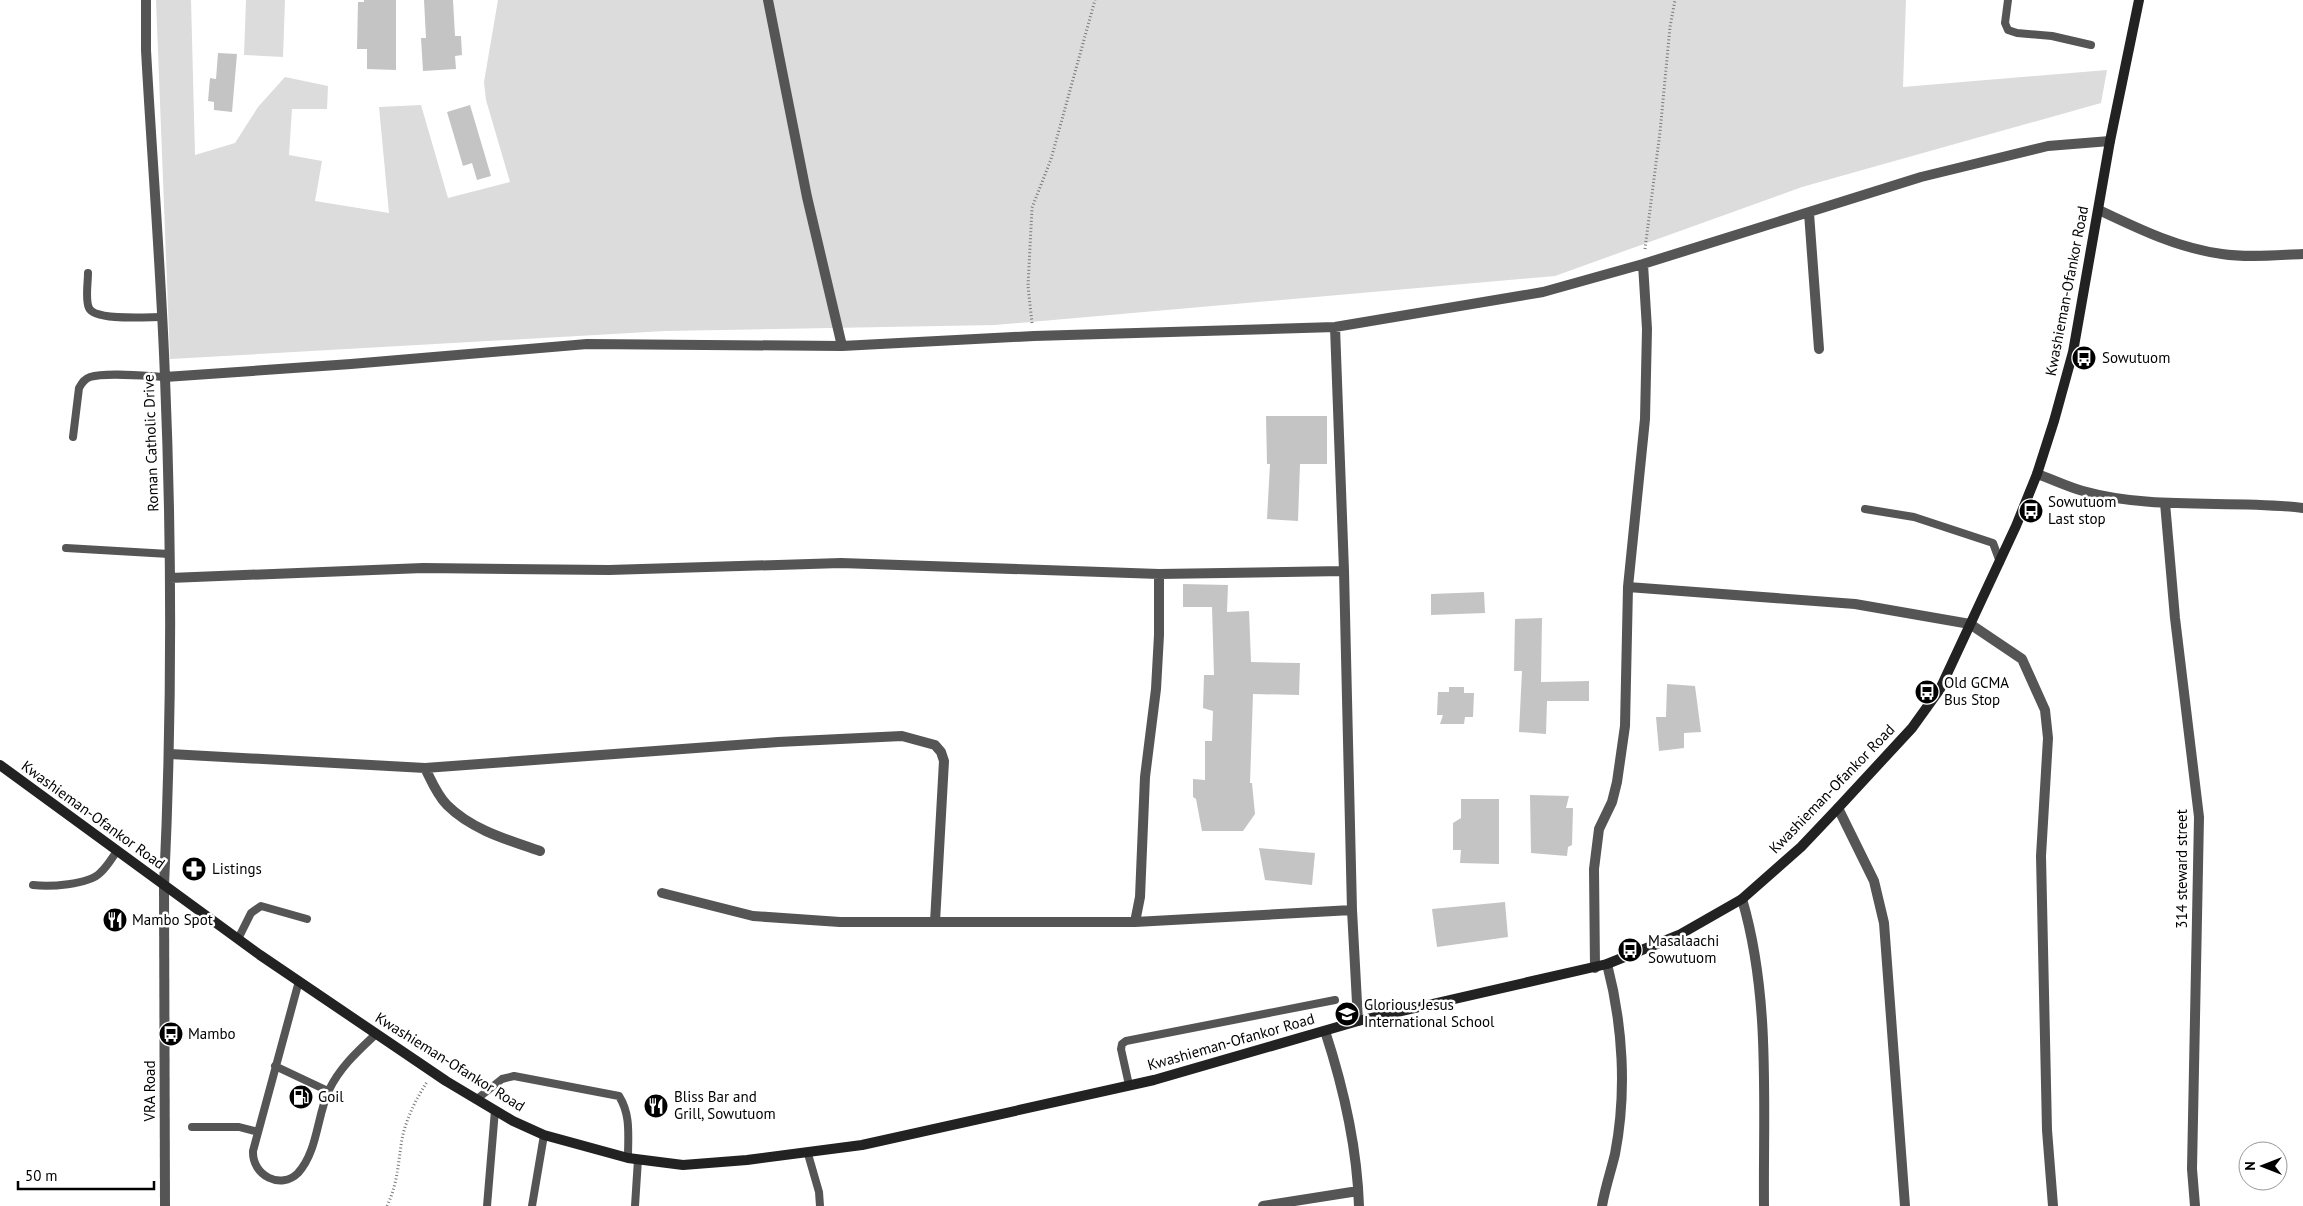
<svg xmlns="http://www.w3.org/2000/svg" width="2303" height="1206" font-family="'PT Sans',sans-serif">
<rect width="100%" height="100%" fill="#fff"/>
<path fill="#dcdcdc" d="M 156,0 L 191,0 L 195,155 L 235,143 L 258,107 L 285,77 L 328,86 L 327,109 L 292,109 L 289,155 L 322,161 L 315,201 L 389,213 L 379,107 L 421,105 L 448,198 L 510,182 L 486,100 L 484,82 L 498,0 L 1906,0 L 1903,87 L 2107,70 L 2101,103 L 1802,187 L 1555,276 L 995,325 L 665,331 L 170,359 Z
M 246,0 L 285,0 L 283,57 L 244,55 Z"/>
<path fill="#c4c4c4" d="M 364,0 L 396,0 L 396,70 L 367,69 L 367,49 L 357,49 L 358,2 L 364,2 Z
M 424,0 L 453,0 L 455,36 L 461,36 L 462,55 L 455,56 L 456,69 L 423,71 L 421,38 L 426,38 Z
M 218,53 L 237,54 L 232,112 L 214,110 L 214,102 L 208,101 L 210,78 L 216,79 Z
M 470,105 L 491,176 L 477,180 L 472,163 L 463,166 L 447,112 Z
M 1266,416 L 1327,416 L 1327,464 L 1300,464 L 1298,521 L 1267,519 L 1270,464 L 1267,464 Z
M 1183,584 L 1228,585 L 1227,612 L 1249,611 L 1251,662 L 1300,663 L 1299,695 L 1253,694 L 1250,783 L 1252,783 L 1255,814 L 1243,831 L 1202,831 L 1196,799 L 1193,797 L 1193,779 L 1205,780 L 1205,741 L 1212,741 L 1213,711 L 1203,708 L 1204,675 L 1214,675 L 1212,607 L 1183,607 Z
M 1484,592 L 1485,613 L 1431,615 L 1431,594 Z
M 1542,618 L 1541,682 L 1589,681 L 1589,701 L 1547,701 L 1546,734 L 1519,732 L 1522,671 L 1514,671 L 1515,619 Z
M 1667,684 L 1695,686 L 1701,732 L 1684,733 L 1684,748 L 1659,751 L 1656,717 L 1666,717 Z
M 1449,687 L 1464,687 L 1464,693 L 1474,693 L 1473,717 L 1465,717 L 1464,724 L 1440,724 L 1443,715 L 1437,715 L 1438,692 L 1449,692 Z
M 1530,795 L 1569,796 L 1566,808 L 1573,808 L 1572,845 L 1568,847 L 1567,856 L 1531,853 Z
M 1461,799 L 1499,799 L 1499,864 L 1460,863 L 1461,850 L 1453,850 L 1453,823 L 1461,818 Z
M 1259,848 L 1315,853 L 1312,885 L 1265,880 Z
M 1505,902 L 1508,937 L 1437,947 L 1432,909 Z"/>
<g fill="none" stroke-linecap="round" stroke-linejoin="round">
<path stroke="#777" stroke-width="3" stroke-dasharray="1 2.5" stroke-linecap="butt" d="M 1645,249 L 1660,132 L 1670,27 L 1675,0
M 1032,323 L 1028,286 L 1032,208 L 1051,159 L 1095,0
M 387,1206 C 398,1183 398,1163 402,1139 C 406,1119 416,1099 427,1082"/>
<path stroke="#555" stroke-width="8" d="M 2008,0 L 2005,23 L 2008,30 L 2017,33 L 2052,36 L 2091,45
M 88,273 C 88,283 85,300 89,308 C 95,321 147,317 161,317
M 73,437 L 79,388 C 82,383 84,379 90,377 C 106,372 146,376 165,377
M 1865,509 L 1914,517 L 1993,543 L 2000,562
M 66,548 L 169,554
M 33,885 C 49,887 88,885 100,873 C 107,867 112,858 117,851
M 238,939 L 251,913 L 261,906 L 307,919
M 299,981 L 253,1151 C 252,1176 281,1190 298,1173 C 318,1151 317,1115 329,1090 C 340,1067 358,1051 376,1034
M 275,1066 L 328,1091
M 1129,1085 L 1121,1049 L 1122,1044 L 1126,1041 L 1335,1000
M 477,1099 L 502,1079 L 514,1076 L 619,1096 C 631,1115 628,1135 628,1158
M 192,1127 L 239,1127 L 258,1132
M 808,1154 L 819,1192 L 820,1206
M 487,1206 L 495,1110
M 532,1206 L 544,1135
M 635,1206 L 638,1159"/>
<path stroke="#555" stroke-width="10" d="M 146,0 L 146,50 C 152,159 161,268 165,378 C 172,547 172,717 164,886
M 768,0 L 807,197 L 842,346
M 2099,210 C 2139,229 2178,248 2222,254 C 2248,258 2277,255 2303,254
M 1809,213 L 1819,349
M 1335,327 L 1344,571 L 1352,910 L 1358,1021
M 165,377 L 351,364 L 587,344 L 842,346 L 1034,336 L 1335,327 L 1543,292 L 1643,264 L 1921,177 L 2048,146 L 2110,141
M 2037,474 C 2052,479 2068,487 2083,491 C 2155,511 2230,499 2303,508
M 2165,503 L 2175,618 L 2199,817 L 2192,1169 L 2195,1206
M 170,578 L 423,568 L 609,570 L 841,563 L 1159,574 L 1344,571
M 1628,587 L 1855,604 L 1970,624 L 2022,659 L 2045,710 L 2048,738 L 2041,856 L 2047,1130 L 2053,1206
M 170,754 L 425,768 L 778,742 L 902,736 L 935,745 L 941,752 L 944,761 L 935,922
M 425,768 C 431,780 437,795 447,805 C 472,830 508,840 540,851
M 1838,808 L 1874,881 L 1884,923 L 1905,1206
M 662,893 L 753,916 L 840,922 L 1135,922 L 1352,910
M 1742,899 C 1771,997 1763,1104 1764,1206
M 1135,922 L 1140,897 L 1145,777 L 1156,689 L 1159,635 L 1159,574
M 1595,968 L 1594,869 L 1599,829 L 1612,802 L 1617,782 L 1625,726 L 1628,587 L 1645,419 L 1647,329 L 1643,264
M 1325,1031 C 1344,1089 1357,1145 1359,1206
M 1263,1206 L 1358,1191
M 1602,1206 C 1605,1188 1611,1171 1615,1154 C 1627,1092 1623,1025 1607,964"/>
<path stroke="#555" stroke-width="10" d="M 164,886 L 165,1206"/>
<path stroke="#222" stroke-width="10" d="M 0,765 L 260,955 L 446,1081 L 513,1121 L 544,1135 L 628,1158 L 683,1165 L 747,1160 L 862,1145 L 1154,1080 L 1358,1021 L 1607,964 L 1679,935 L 1742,899 L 1801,847 L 1838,808 L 1912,728 L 1940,689 L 2016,526 L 2037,474 L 2054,421 L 2073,352 L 2110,141 L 2139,0"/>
</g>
<defs>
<symbol id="bus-disc" viewBox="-11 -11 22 22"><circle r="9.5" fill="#000" stroke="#fff"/><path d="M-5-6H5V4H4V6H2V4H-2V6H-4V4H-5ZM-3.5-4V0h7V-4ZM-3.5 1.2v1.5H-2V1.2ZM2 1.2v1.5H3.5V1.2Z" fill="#fff"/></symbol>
<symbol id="pharmacy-disc" viewBox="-11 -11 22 22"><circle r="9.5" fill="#000" stroke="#fff"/><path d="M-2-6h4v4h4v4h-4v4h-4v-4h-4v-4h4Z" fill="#fff"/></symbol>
<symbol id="restaurant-disc" viewBox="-11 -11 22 22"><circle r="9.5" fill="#000" stroke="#fff"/><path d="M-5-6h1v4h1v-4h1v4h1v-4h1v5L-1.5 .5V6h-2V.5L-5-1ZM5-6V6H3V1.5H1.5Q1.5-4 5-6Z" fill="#fff"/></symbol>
<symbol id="school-disc" viewBox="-11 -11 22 22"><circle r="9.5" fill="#000" stroke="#fff"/><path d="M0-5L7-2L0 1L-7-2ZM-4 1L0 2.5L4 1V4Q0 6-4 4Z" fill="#fff"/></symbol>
<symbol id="fuel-disc" viewBox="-11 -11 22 22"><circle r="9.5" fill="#000" stroke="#fff"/><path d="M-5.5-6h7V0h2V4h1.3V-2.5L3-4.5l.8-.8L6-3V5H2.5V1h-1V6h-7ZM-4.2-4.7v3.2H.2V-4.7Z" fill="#fff"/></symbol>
</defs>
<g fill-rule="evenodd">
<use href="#bus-disc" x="2070" y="344" width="28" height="28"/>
<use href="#bus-disc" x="2017" y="497" width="28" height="28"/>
<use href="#bus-disc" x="1913" y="678" width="28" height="28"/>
<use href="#pharmacy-disc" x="180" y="855" width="28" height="28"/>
<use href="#restaurant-disc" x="101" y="906" width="28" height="28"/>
<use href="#bus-disc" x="1616" y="936" width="28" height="28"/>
<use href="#school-disc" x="1333" y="1000" width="28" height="28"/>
<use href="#bus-disc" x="157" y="1020" width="28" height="28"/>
<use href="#fuel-disc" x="287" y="1083" width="28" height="28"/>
<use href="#restaurant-disc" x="642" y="1092" width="28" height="28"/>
</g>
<g text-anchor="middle" stroke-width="5" stroke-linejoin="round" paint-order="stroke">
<g font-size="15" fill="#000" stroke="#fff">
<text transform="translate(2067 291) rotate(-79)" y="5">Kwashieman-Ofankor Road</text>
<text transform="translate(151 443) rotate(-92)" y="5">Roman Catholic Drive</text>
<text transform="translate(1832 789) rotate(-46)" y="5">Kwashieman-Ofankor Road</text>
<text transform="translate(93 815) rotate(36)" y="5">Kwashieman-Ofankor Road</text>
<text transform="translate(2182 869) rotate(-90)" y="5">314 steward street</text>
<text transform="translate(1231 1042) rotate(-16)" y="5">Kwashieman-Ofankor Road</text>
<text transform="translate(450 1062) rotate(32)" y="5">Kwashieman-Ofankor Road</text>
<text transform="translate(150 1091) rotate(-90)" y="5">VRA Road</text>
</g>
<g font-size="15" fill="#000" stroke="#fff" text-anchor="start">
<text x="2102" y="363">Sowutuom</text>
<text x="2048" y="507">Sowutuom<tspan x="2048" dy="17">Last stop</tspan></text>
<text x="1944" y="688">Old GCMA<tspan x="1944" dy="17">Bus Stop</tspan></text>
<text x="212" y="874">Listings</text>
<text x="132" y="925">Mambo Spot</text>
<text x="1648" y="946">Masalaachi<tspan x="1648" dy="17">Sowutuom</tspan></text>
<text x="1364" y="1010">Glorious Jesus<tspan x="1364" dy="17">International School</tspan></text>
<text x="188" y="1039">Mambo</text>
<text x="318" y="1102">Goil</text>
<text x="674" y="1102">Bliss Bar and<tspan x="674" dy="17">Grill, Sowutuom</tspan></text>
</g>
</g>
<g transform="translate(2263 1166) rotate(270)"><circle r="24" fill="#ffffff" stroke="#999999"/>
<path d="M0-4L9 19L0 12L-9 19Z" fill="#000000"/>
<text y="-8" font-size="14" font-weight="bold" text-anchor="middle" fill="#000000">N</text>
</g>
<path d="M18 1181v8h136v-8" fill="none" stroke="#000000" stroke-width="2.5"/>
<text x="25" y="1181" font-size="15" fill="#000000" stroke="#ffffff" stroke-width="4" paint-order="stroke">50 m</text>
</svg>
